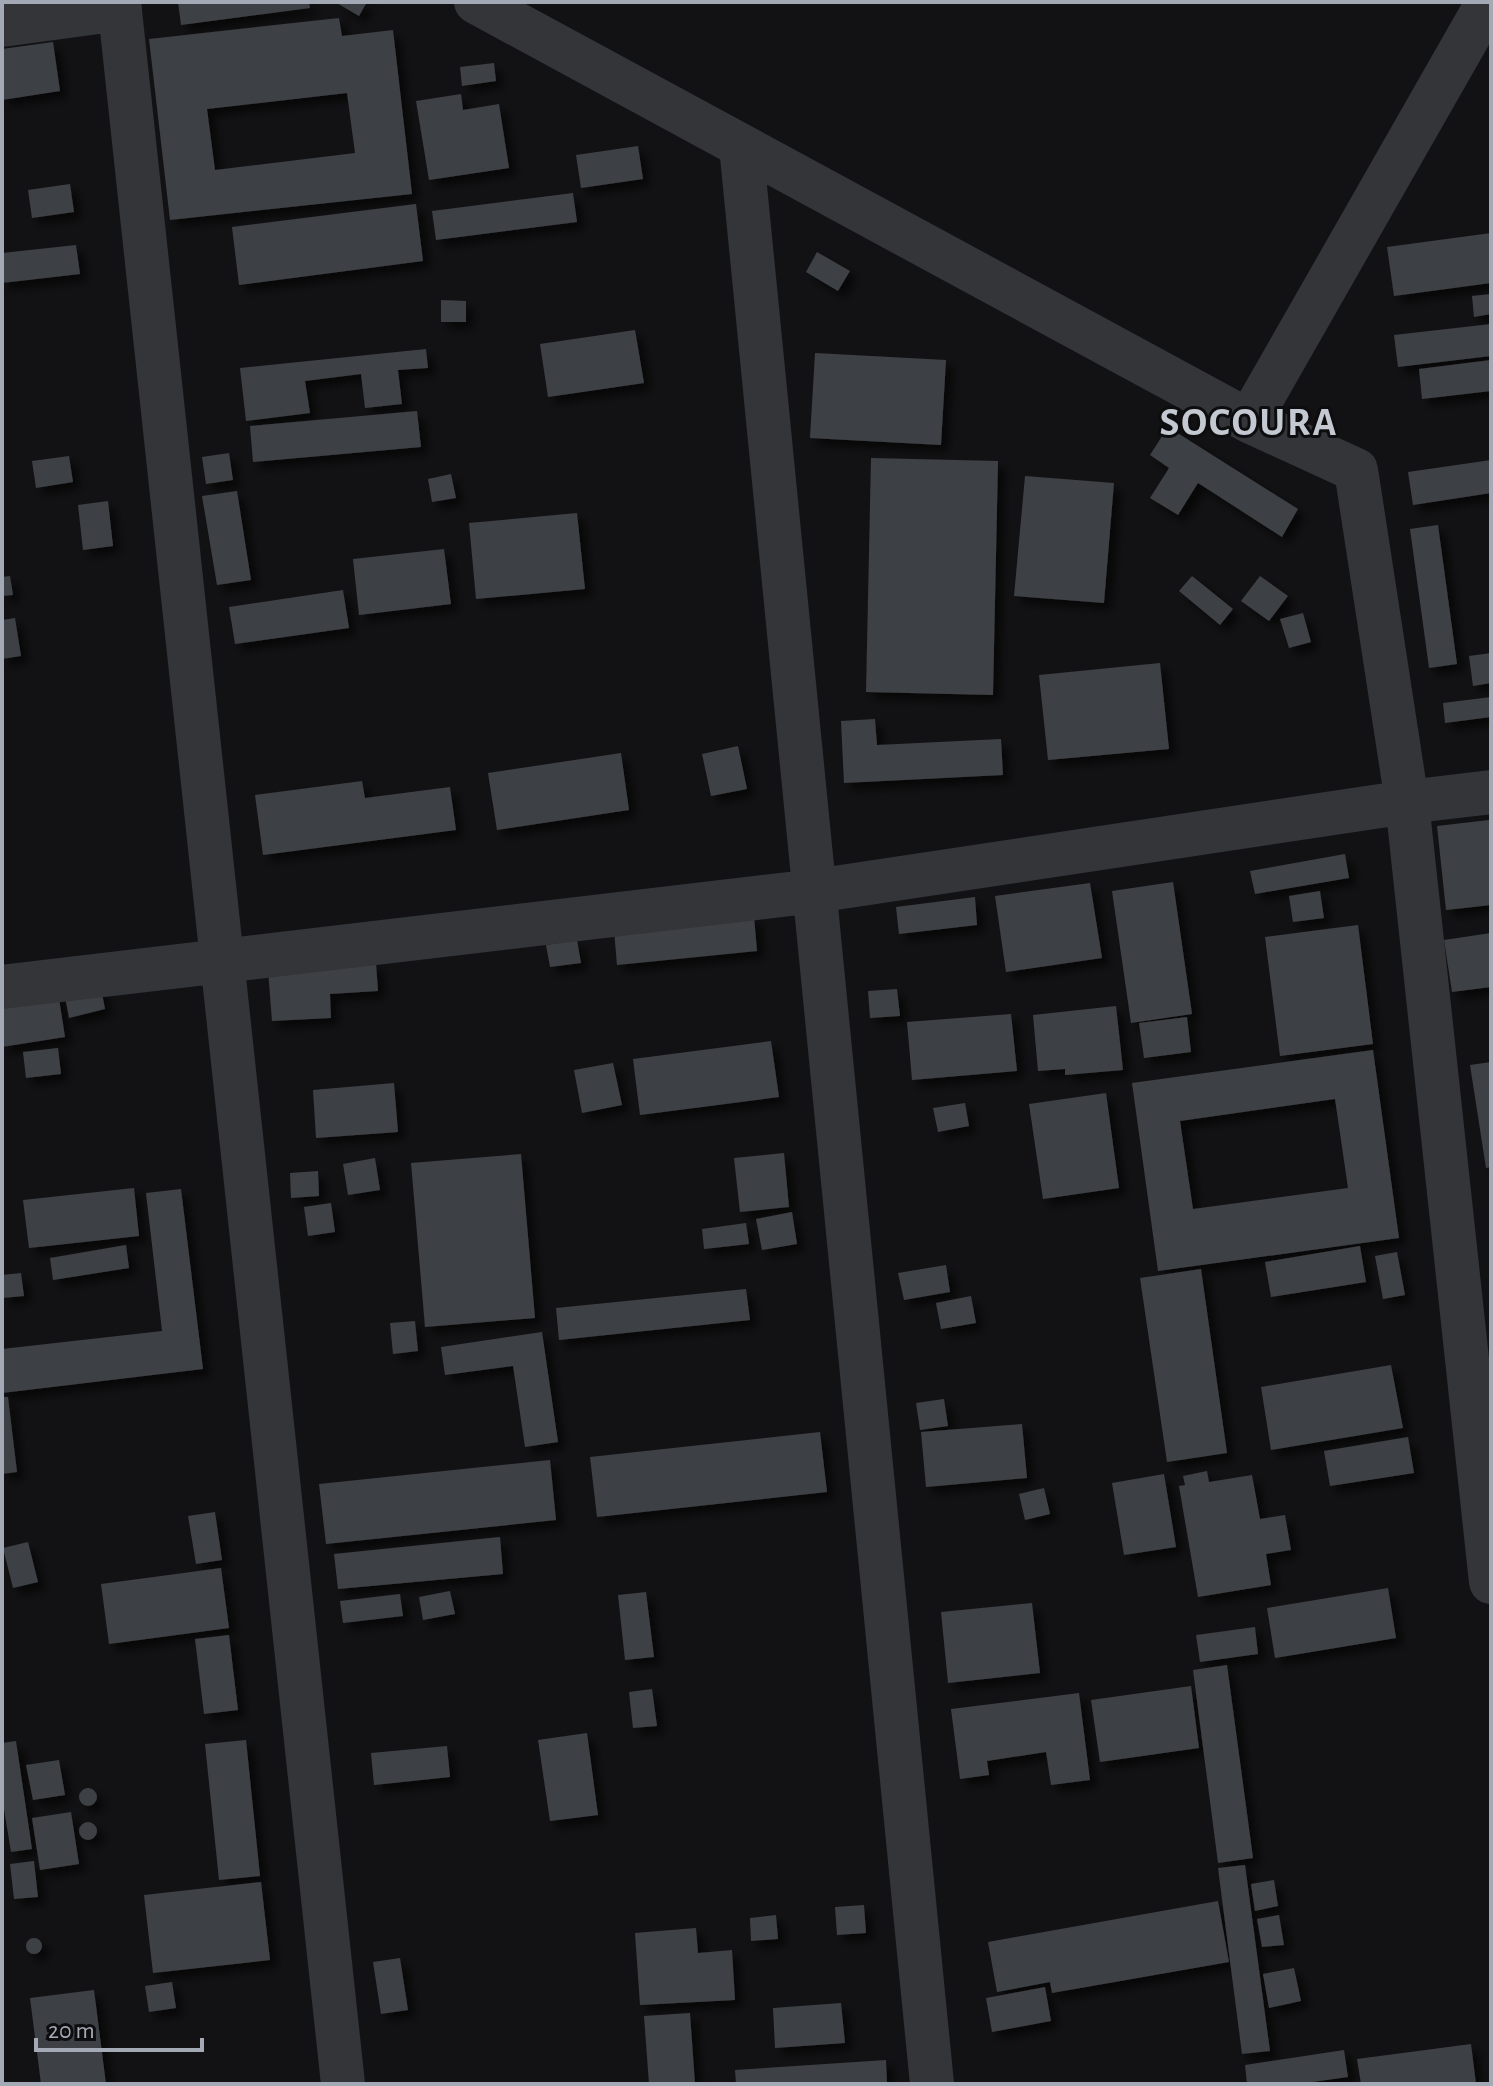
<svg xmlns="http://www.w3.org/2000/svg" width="1493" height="2086" font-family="'Alegreya Sans',sans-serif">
<defs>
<filter id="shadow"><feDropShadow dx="7" dy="7" stdDeviation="4" flood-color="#0009"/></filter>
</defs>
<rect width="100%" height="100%" fill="#121214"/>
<path fill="#3e4044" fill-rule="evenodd" filter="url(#shadow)" d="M 178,2 L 309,2 L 310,8 L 181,25 Z
M 335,2 L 367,2 L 359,16 Z
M 339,18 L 342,36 L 393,30 L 412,194 L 170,220 L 149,39 ZM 347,93 L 355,153 L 215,170 L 207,109 Z
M 53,42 L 60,91 L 2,100 L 2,49 Z
M 494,63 L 496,81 L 462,86 L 460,67 Z
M 461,94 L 463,110 L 499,104 L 509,168 L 429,180 L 416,101 Z
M 638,146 L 643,179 L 581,188 L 576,155 Z
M 70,184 L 74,212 L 32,218 L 28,190 Z
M 573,193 L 577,222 L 436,240 L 432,211 Z
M 416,204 L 423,261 L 239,285 L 232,227 Z
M 1491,233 L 1491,283 L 1394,296 L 1387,247 Z
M 76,245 L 80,274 L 2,283 L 2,253 Z
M 817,252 L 850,271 L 838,291 L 806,272 Z
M 1491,294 L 1491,314 L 1474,317 L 1472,296 Z
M 441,300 L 466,301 L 466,322 L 441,322 Z
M 1491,324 L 1491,356 L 1398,367 L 1394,335 Z
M 635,330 L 644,383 L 548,397 L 540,344 Z
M 426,349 L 428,368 L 398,370 L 402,404 L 365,408 L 361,374 L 305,381 L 310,413 L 246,421 L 240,368 Z
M 815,353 L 946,360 L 941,445 L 810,438 Z
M 1491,360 L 1491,391 L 1422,399 L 1419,369 Z
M 417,411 L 421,447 L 253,462 L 250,426 Z
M 1168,427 L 1298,509 L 1282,537 L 1198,483 L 1178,515 L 1150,498 L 1169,468 L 1150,455 Z
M 229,453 L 233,480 L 206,484 L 202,457 Z
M 69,456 L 73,482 L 36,488 L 32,461 Z
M 871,458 L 998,461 L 993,695 L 866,692 Z
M 1491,460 L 1491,493 L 1413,505 L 1408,472 Z
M 451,474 L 456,498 L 432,502 L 428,479 Z
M 1025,476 L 1114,483 L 1104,603 L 1014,596 Z
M 237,491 L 251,580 L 217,585 L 202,496 Z
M 108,501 L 113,546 L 83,550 L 78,505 Z
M 577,513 L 585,589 L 476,599 L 469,523 Z
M 1438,525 L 1457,664 L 1429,668 L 1410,529 Z
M 444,549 L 451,604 L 359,615 L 353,559 Z
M 10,576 L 13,595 L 2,596 L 2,577 Z
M 1192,576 L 1233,609 L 1220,625 L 1179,591 Z
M 1260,576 L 1288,596 L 1269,621 L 1241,601 Z
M 343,590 L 349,628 L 235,644 L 229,607 Z
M 1303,613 L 1311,642 L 1289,648 L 1280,619 Z
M 15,618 L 21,656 L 2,659 L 2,620 Z
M 1491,653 L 1491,683 L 1473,686 L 1469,656 Z
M 1160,663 L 1169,749 L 1048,760 L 1039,675 Z
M 1491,697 L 1491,717 L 1445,723 L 1443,703 Z
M 875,719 L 877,745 L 1001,739 L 1003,775 L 844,783 L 841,721 Z
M 738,746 L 747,789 L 711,796 L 702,754 Z
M 621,753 L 629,810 L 497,830 L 488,773 Z
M 362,781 L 365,798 L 450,787 L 456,830 L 263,855 L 255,795 Z
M 1489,820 L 1491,839 L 1491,905 L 1446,910 L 1437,826 Z
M 1345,854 L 1349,878 L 1255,894 L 1250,871 Z
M 1173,882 L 1192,1014 L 1131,1023 L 1112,891 Z
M 1090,883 L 1102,958 L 1006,972 L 995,896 Z
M 1320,891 L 1324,918 L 1293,922 L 1289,896 Z
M 975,897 L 977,925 L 899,934 L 896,907 Z
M 754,916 L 757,951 L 617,965 L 614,930 Z
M 1358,925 L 1373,1044 L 1280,1056 L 1265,937 Z
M 1491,933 L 1491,987 L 1452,992 L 1444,940 Z
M 577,940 L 581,963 L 550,967 L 546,945 Z
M 376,963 L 378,991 L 330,994 L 331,1018 L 272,1021 L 268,970 Z
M 100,983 L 105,1009 L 69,1018 L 64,991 Z
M 897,989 L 900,1016 L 870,1018 L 868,991 Z
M 58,992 L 65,1037 L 2,1047 L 2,1002 Z
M 1116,1006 L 1123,1070 L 1065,1075 L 1065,1069 L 1038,1071 L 1033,1015 Z
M 1011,1014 L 1017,1071 L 912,1080 L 907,1022 Z
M 1187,1017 L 1191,1052 L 1144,1058 L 1139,1023 Z
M 771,1041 L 779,1097 L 640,1115 L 633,1059 Z
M 58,1048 L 61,1074 L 26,1078 L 23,1052 Z
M 1373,1050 L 1399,1238 L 1158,1271 L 1132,1083 ZM 1335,1099 L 1348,1188 L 1193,1209 L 1180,1121 Z
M 1491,1062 L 1491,1167 L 1486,1168 L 1470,1065 Z
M 613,1063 L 622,1105 L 582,1113 L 574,1070 Z
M 394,1083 L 398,1132 L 316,1138 L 313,1090 Z
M 1106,1093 L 1119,1188 L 1043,1199 L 1029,1104 Z
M 965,1103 L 969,1126 L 938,1132 L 933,1108 Z
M 784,1153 L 789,1207 L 740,1212 L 734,1158 Z
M 521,1154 L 535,1318 L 425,1327 L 411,1163 Z
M 375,1158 L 380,1190 L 348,1195 L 343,1164 Z
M 318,1171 L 319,1196 L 291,1198 L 290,1173 Z
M 134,1188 L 139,1236 L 29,1248 L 23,1200 Z
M 181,1189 L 203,1369 L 2,1393 L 2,1349 L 162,1331 L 146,1193 Z
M 331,1203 L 335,1232 L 308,1236 L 304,1207 Z
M 792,1212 L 797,1244 L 762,1250 L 756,1219 Z
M 746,1223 L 749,1244 L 704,1249 L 702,1229 Z
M 126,1245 L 129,1268 L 53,1280 L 50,1258 Z
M 1360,1246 L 1366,1282 L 1271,1297 L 1265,1262 Z
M 1397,1252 L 1405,1295 L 1383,1299 L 1375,1256 Z
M 946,1265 L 950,1292 L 904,1300 L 898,1273 Z
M 1201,1269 L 1227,1453 L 1167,1462 L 1140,1278 Z
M 21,1273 L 24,1296 L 3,1298 L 2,1275 Z
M 746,1289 L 750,1320 L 559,1340 L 556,1308 Z
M 971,1296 L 976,1323 L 941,1329 L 936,1303 Z
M 415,1321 L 418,1351 L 393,1354 L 390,1323 Z
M 542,1332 L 558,1442 L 525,1447 L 513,1366 L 445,1375 L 441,1347 Z
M 1391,1365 L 1403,1428 L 1271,1450 L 1261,1387 Z
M 2,1397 L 8,1397 L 17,1472 L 2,1474 Z
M 944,1399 L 948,1426 L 920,1430 L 916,1403 Z
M 1022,1424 L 1027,1478 L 926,1487 L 921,1432 Z
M 820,1432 L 827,1492 L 597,1517 L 590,1457 Z
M 1408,1437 L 1414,1473 L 1330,1486 L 1324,1451 Z
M 550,1460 L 556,1520 L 326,1544 L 319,1484 Z
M 1207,1471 L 1209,1482 L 1252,1475 L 1260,1519 L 1285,1515 L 1291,1550 L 1266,1554 L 1271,1585 L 1198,1597 L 1179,1486 L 1185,1485 L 1183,1476 Z
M 1164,1474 L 1176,1547 L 1124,1555 L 1112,1483 Z
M 1044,1488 L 1050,1514 L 1025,1520 L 1019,1494 Z
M 215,1512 L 222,1560 L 196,1564 L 188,1516 Z
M 500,1537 L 503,1574 L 338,1589 L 334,1554 Z
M 28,1542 L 38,1582 L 13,1588 L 3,1548 Z
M 221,1568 L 229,1628 L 109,1644 L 101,1584 Z
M 1388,1588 L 1396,1638 L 1275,1658 L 1267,1608 Z
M 450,1591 L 455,1614 L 423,1620 L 419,1597 Z
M 646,1592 L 654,1657 L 625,1660 L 618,1595 Z
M 400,1594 L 403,1616 L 343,1623 L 340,1601 Z
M 1032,1603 L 1040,1673 L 948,1683 L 941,1612 Z
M 1255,1627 L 1258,1654 L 1200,1662 L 1196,1635 Z
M 229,1635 L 238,1710 L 204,1714 L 195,1639 Z
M 1227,1665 L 1253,1858 L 1218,1863 L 1193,1670 Z
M 1191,1686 L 1199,1748 L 1100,1762 L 1091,1700 Z
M 652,1689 L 657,1726 L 633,1728 L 629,1692 Z
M 1079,1693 L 1090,1780 L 1051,1785 L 1046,1752 L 987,1761 L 989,1775 L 960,1779 L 951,1709 Z
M 587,1733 L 598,1815 L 550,1821 L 538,1740 Z
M 246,1740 L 260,1876 L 219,1880 L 205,1744 Z
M 16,1741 L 32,1849 L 11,1852 L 2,1797 L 2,1743 Z
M 447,1746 L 450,1777 L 374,1785 L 371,1753 Z
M 59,1760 L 65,1795 L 33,1800 L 26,1765 Z
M79 1797a9 9 0 1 1 18 0a9 9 0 1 1-18 0Z
M 71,1812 L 79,1864 L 40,1870 L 32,1818 Z
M79 1831a9 9 0 1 1 18 0a9 9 0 1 1-18 0Z
M 34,1861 L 38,1897 L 14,1899 L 10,1864 Z
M 1245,1865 L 1270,2051 L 1242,2054 L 1218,1868 Z
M 1274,1880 L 1278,1906 L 1255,1911 L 1251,1884 Z
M 261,1882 L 270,1960 L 153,1973 L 144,1895 Z
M 1218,1901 L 1229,1962 L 1052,1993 L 1050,1982 L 997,1992 L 988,1942 Z
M 864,1905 L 866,1933 L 837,1935 L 835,1907 Z
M 776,1915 L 778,1939 L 751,1941 L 750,1918 Z
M 1279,1915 L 1284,1945 L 1262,1947 L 1257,1919 Z
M 696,1928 L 698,1953 L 732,1950 L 735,2000 L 640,2005 L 635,1933 Z
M26 1946a8 8 0 1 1 16 0a8 8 0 1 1-16 0Z
M 400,1958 L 408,2010 L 381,2014 L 373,1962 Z
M 1294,1968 L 1301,2001 L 1269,2008 L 1263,1974 Z
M 172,1982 L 176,2008 L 149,2012 L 145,1986 Z
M 1045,1987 L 1051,2021 L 992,2032 L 986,1998 Z
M 94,1990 L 106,2084 L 41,2084 L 30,1998 Z
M 841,2003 L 845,2043 L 775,2048 L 773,2008 Z
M 690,2013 L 695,2084 L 649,2084 L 644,2016 Z
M 1471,2044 L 1476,2084 L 1361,2084 L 1357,2059 Z
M 1344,2050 L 1348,2077 L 1298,2084 L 1247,2084 L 1245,2065 Z
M 886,2060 L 887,2084 L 736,2084 L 735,2070 Z"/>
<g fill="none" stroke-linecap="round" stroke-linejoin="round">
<path stroke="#333539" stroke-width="44" d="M 119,2 L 343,2084
M 476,2 L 1249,421 L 1356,470 L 1407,802 L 1491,1582
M 2,25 L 120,9
M 741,146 L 932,2084
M 1249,421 L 1488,2
M 2,987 L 815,891 L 1407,802 L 1491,792"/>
</g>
<g text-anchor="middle" stroke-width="6" stroke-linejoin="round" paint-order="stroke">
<g font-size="40" font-weight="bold" letter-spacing="2" fill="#c4c9d1" stroke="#0d0d0f">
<text x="1249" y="435">SOCOURA</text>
</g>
</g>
<rect width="1493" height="2086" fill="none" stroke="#a3aab5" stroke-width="8"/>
<path d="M36 2038v12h166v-12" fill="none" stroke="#a3aab5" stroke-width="4"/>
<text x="48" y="2038" font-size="24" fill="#a3aab5" stroke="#0d0d0f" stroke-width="6" paint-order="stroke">20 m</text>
</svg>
